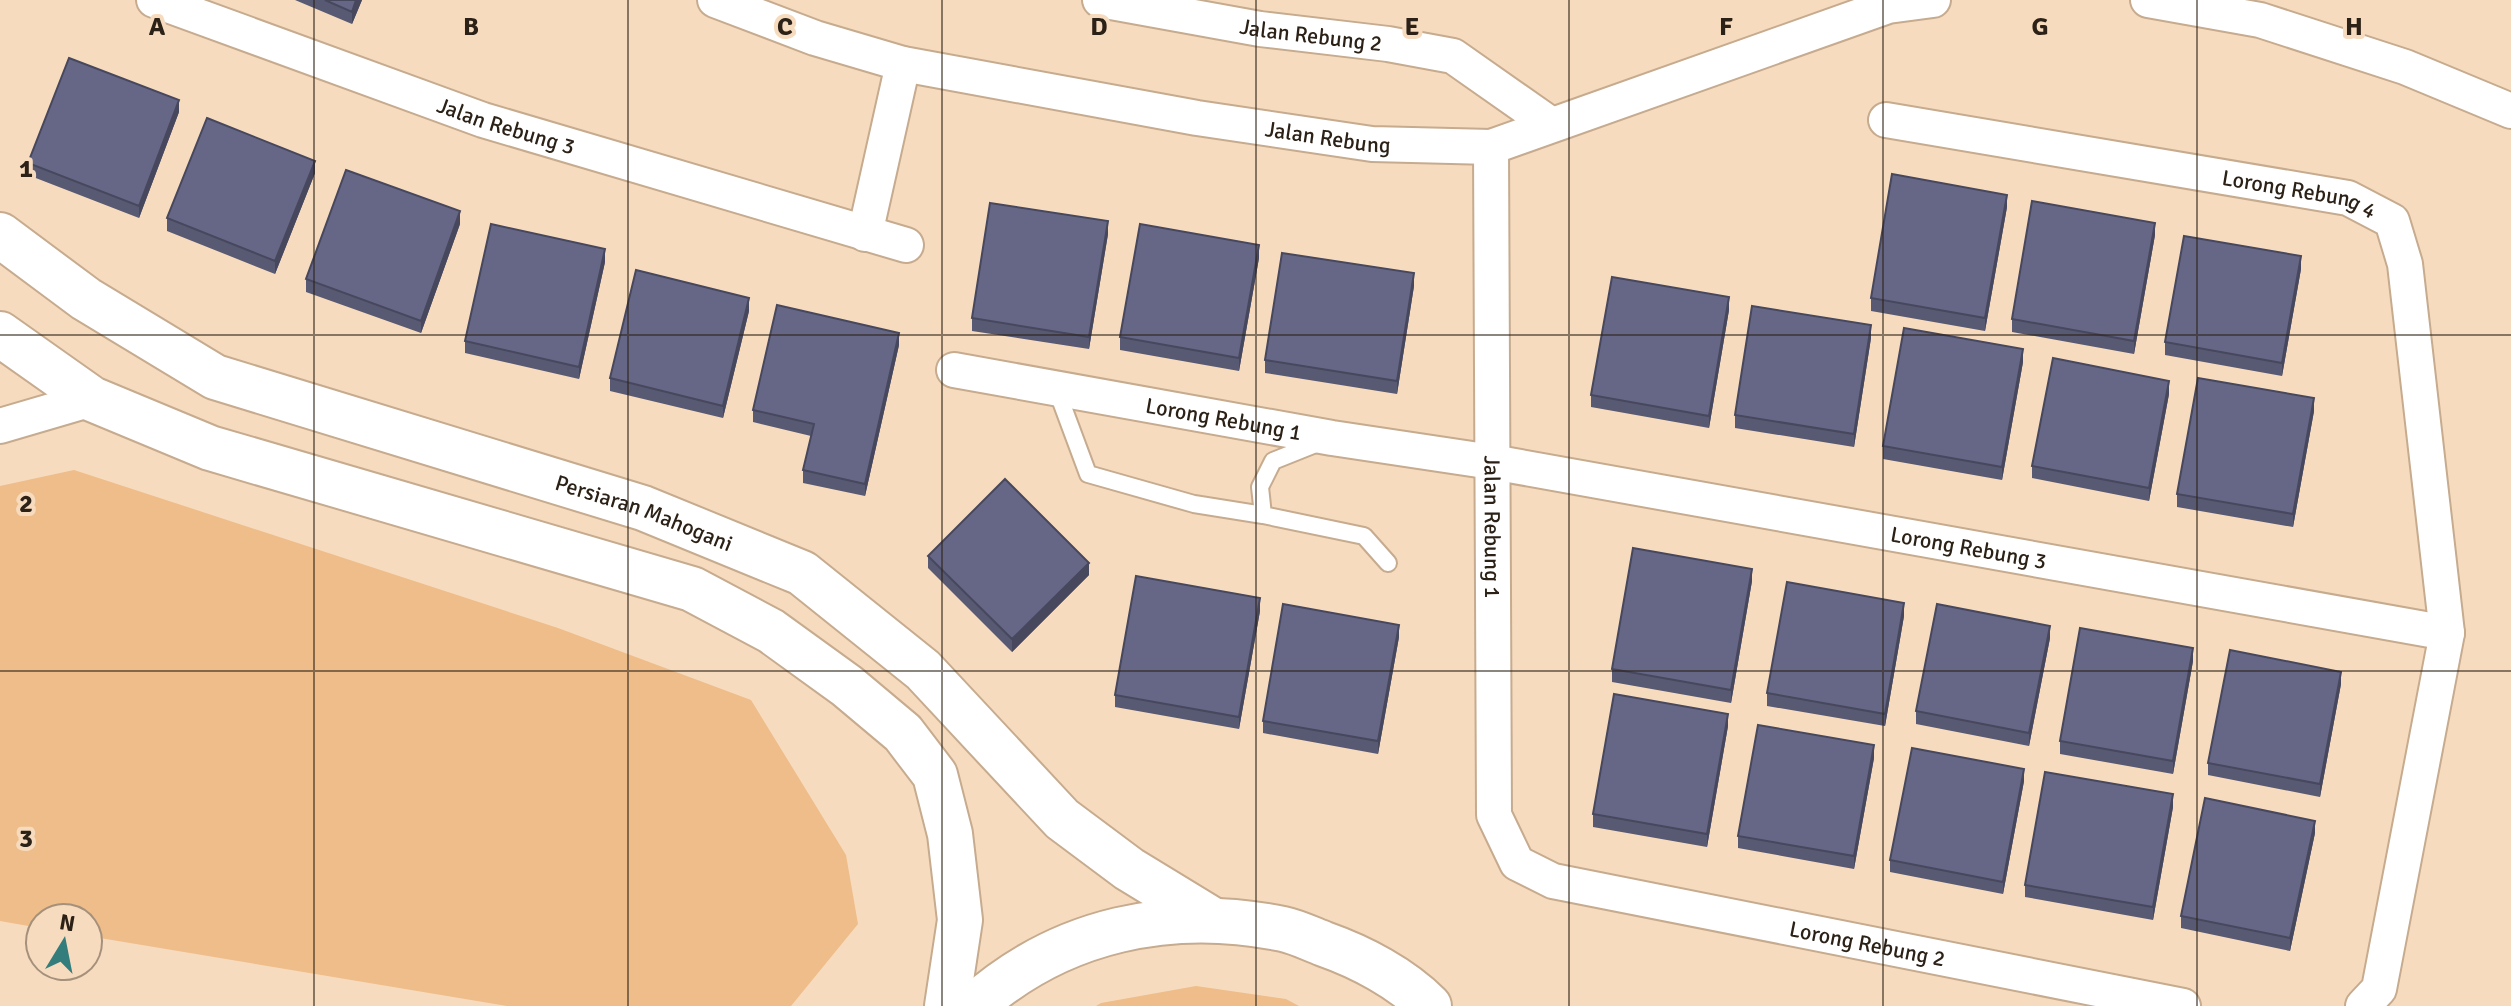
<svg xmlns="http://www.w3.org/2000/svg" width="2511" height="1006" font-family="Signika,sans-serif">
<rect width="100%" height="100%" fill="#f7dbbe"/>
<path fill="#eebd89" d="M 74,470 L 558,628 L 751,700 L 846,855 L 858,924 L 791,1006 L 507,1006 L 88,936 L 88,918 L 40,918 L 40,928 L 0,921 L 0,486 Z
M 1196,986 L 1286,999 L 1299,1006 L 1096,1006 L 1101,1003 Z"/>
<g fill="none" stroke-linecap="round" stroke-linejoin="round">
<defs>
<path id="lane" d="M 1056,388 L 1088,474 L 1194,504 L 1263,515 L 1364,536 L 1388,563
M 1263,515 L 1260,487 L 1273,461 L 1318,443"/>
<g id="street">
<path id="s1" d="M 154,0 L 483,120 L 906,245"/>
<path id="s2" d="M 715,0 L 815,38 L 903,64 L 1197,118 L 1372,144 L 1491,147 L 1888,6 L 1933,0"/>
<path id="s3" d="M 1100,0 L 1260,29 L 1388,44 L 1453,56 L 1550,124"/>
<path d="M 2148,0 L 2260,20 L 2405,67 L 2511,111"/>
<path id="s4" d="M 1886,120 L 2348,198 L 2392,221 L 2405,264 L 2447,633 L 2379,989 L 2363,1006"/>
<path id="s5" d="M 1491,147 L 1494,815 L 1517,863 L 1553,881 L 2183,1006"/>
<path d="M 865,234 L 903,64"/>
<path id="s6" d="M 954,370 L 1332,438 L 1492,462 L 2447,633"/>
<path d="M 0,426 L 92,399"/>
</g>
<g id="secondary">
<path id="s7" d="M 0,235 L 86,299 L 215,377 L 643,508 L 802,573 L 923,670 L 1062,819 L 1129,869 L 1211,919"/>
<path d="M 0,334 L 92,399 L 210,448 L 692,589 L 771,631 L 847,686 L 903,733 L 935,775 L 950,834 L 960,920 L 947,1006"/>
<path d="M 974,1006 C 1060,929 1171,906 1283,929 C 1297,932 1311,939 1324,944 C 1361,957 1401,978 1429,1006"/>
</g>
</defs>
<use href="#lane" stroke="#c6ab8f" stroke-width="20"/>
<use href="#street" stroke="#c6ab8f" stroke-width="38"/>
<use href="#secondary" stroke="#c6ab8f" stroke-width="48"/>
<use href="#lane" stroke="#fff" stroke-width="16"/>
<use href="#street" stroke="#fff" stroke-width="34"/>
<use href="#secondary" stroke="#fff" stroke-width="44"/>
</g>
<path fill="#585973" d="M 295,0 L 362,0 L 352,24 Z
M 179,112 L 139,218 L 28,175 L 28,163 Z
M 315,173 L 275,274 L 167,231 L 167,218 Z
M 2007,207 L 1985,331 L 1871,311 L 1871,298 Z
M 460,224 L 421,333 L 306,292 L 306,279 Z
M 1108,234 L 1089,349 L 972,331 L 972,318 Z
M 2155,235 L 2134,354 L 2012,332 L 2012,319 Z
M 1259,258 L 1239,371 L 1120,350 L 1120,337 Z
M 605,262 L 579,379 L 465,353 L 465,341 Z
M 2301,269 L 2282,376 L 2165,355 L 2165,342 Z
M 1414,286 L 1397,394 L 1265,373 L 1265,360 Z
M 1729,310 L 1709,428 L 1591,407 L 1591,395 Z
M 749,311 L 723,418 L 610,391 L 610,378 Z
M 1871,338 L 1854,447 L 1735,428 L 1735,415 Z
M 899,345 L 865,496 L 803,483 L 803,470 L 811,436 L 753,422 L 753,410 Z
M 2023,362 L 2002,480 L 1883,459 L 1883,446 Z
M 2169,394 L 2149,501 L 2032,478 L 2032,466 Z
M 2314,411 L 2293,527 L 2177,507 L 2177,494 Z
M 928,556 L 1089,575 L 1012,652 L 928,568 Z
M 1752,581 L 1731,703 L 1612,682 L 1612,669 Z
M 1260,611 L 1239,729 L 1115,707 L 1115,695 Z
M 1904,616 L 1885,726 L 1767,706 L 1767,693 Z
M 1399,637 L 1378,754 L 1263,733 L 1263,721 Z
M 2050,638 L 2029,746 L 1916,724 L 1916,711 Z
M 2193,661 L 2173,774 L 2060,754 L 2060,741 Z
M 2341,684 L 2320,797 L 2208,775 L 2208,763 Z
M 1728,726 L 1707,847 L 1593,827 L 1593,814 Z
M 1874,758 L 1854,869 L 1738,848 L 1738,836 Z
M 2024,781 L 2003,894 L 1890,872 L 1890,860 Z
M 2173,807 L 2153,920 L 2025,897 L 2025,885 Z
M 2315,833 L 2290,951 L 2181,928 L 2181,916 Z"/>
<path fill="#47485e" d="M 356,0 L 362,0 L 352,24 L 352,12 Z
M 179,100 L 179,112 L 139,218 L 139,206 Z
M 315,161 L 315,173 L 275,274 L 275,261 Z
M 2007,195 L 2007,207 L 1985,331 L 1985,318 Z
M 460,211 L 460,224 L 421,333 L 421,321 Z
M 1108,221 L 1108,234 L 1089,349 L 1089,337 Z
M 2155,223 L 2155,235 L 2134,354 L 2134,341 Z
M 1259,245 L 1259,258 L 1239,371 L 1239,358 Z
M 605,249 L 605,262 L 579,379 L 579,367 Z
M 2301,256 L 2301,269 L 2282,376 L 2282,363 Z
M 1414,273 L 1414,286 L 1397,394 L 1397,381 Z
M 1729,297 L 1729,310 L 1709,428 L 1709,416 Z
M 749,298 L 749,311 L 723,418 L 723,406 Z
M 1871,325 L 1871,338 L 1854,447 L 1854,434 Z
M 899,333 L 899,345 L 865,496 L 865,484 Z
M 2023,349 L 2023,362 L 2002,480 L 2002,467 Z
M 2169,381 L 2169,394 L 2149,501 L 2149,488 Z
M 2314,398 L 2314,411 L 2293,527 L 2293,514 Z
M 1089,563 L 1089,575 L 1012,652 L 1012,639 Z
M 1752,569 L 1752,581 L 1731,703 L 1731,690 Z
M 1260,598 L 1260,611 L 1239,729 L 1239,717 Z
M 1904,603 L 1904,616 L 1885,726 L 1885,714 Z
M 1399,625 L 1399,637 L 1378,754 L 1378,741 Z
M 2050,626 L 2050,638 L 2029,746 L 2029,733 Z
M 2193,648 L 2193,661 L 2173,774 L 2173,761 Z
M 2341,672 L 2341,684 L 2320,797 L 2320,784 Z
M 1728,714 L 1728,726 L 1707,847 L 1707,834 Z
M 1874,745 L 1874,758 L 1854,869 L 1854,856 Z
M 2024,769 L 2024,781 L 2003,894 L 2003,882 Z
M 2173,794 L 2173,807 L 2153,920 L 2153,907 Z
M 2315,821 L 2315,833 L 2290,951 L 2290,938 Z"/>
<path fill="#666786" stroke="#47485e" stroke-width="2" d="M 325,0 L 356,0 L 352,12 Z
M 69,58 L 179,100 L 139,206 L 28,163 Z
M 207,118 L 315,161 L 275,261 L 167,218 Z
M 346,170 L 460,211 L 421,321 L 306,279 Z
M 1892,174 L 2007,195 L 1985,318 L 1871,298 Z
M 2032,201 L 2155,223 L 2134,341 L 2012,319 Z
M 990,203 L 1108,221 L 1089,337 L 972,318 Z
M 491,224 L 605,249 L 579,367 L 465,341 Z
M 1140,224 L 1259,245 L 1239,358 L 1120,337 Z
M 2184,236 L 2301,256 L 2282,363 L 2165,342 Z
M 1282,253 L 1414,273 L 1397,381 L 1265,360 Z
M 636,270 L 749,298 L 723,406 L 610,378 Z
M 1612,277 L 1729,297 L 1709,416 L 1591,395 Z
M 777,305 L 899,333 L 865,484 L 803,470 L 814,424 L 753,410 Z
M 1752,306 L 1871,325 L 1854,434 L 1735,415 Z
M 1904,328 L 2023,349 L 2002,467 L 1883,446 Z
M 2053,358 L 2169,381 L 2149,488 L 2032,466 Z
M 2198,378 L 2314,398 L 2293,514 L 2177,494 Z
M 1005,479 L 1089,563 L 1012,639 L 928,556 Z
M 1633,548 L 1752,569 L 1731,690 L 1612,669 Z
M 1136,576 L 1260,598 L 1239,717 L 1115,695 Z
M 1787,582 L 1904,603 L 1885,714 L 1767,693 Z
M 1283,604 L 1399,625 L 1378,741 L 1263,721 Z
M 1937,604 L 2050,626 L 2029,733 L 1916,711 Z
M 2080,628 L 2193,648 L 2173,761 L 2060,741 Z
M 2230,650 L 2341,672 L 2320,784 L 2208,763 Z
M 1614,694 L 1728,714 L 1707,834 L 1593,814 Z
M 1758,725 L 1874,745 L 1854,856 L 1738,836 Z
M 1912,748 L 2024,769 L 2003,882 L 1890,860 Z
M 2045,772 L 2173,794 L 2153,907 L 2025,885 Z
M 2205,798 L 2315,821 L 2290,938 L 2181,916 Z"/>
<path fill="none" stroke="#2b2116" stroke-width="2" stroke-opacity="0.55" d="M 314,0 L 314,1006M 628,0 L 628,1006M 942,0 L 942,1006M 1256,0 L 1256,1006M 1569,0 L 1569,1006M 1883,0 L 1883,1006M 2197,0 L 2197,1006M 0,335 L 2511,335M 0,671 L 2511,671"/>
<g text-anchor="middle" stroke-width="8" stroke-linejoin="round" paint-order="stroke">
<g font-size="22" fill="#2b2116" stroke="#f7dbbe">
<text dy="8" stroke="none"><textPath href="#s3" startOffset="214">Jalan Rebung 2</textPath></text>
<text dy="8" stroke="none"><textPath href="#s1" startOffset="374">Jalan Rebung 3</textPath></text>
<text dy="8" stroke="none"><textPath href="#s2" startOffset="630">Jalan Rebung</textPath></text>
<text dy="8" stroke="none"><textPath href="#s4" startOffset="420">Lorong Rebung 4</textPath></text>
<text dy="8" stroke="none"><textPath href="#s6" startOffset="274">Lorong Rebung 1</textPath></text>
<text dy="8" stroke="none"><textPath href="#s7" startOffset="708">Persiaran Mahogani</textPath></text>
<text dy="8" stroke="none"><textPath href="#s5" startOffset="380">Jalan Rebung 1</textPath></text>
<text dy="8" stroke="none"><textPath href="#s6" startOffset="1030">Lorong Rebung 3</textPath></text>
<text dy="8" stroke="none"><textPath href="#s5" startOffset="1082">Lorong Rebung 2</textPath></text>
</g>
</g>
<g font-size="26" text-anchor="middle" font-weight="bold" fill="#2b2116" stroke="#f7dbbe" stroke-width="8" stroke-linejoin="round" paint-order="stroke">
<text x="157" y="35">A</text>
<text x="471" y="35">B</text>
<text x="785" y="35">C</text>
<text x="1099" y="35">D</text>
<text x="1412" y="35">E</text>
<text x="1726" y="35">F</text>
<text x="2040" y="35">G</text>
<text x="2354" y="35">H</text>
<text x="26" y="177">1</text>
<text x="26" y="512">2</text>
<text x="26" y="847">3</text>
</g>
<g transform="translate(64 942) rotate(10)"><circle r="38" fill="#f7dbbe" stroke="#a5917b" stroke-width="2"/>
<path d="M0-6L14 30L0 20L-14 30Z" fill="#347d7d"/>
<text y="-12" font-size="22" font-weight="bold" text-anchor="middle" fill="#2b2116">N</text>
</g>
</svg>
